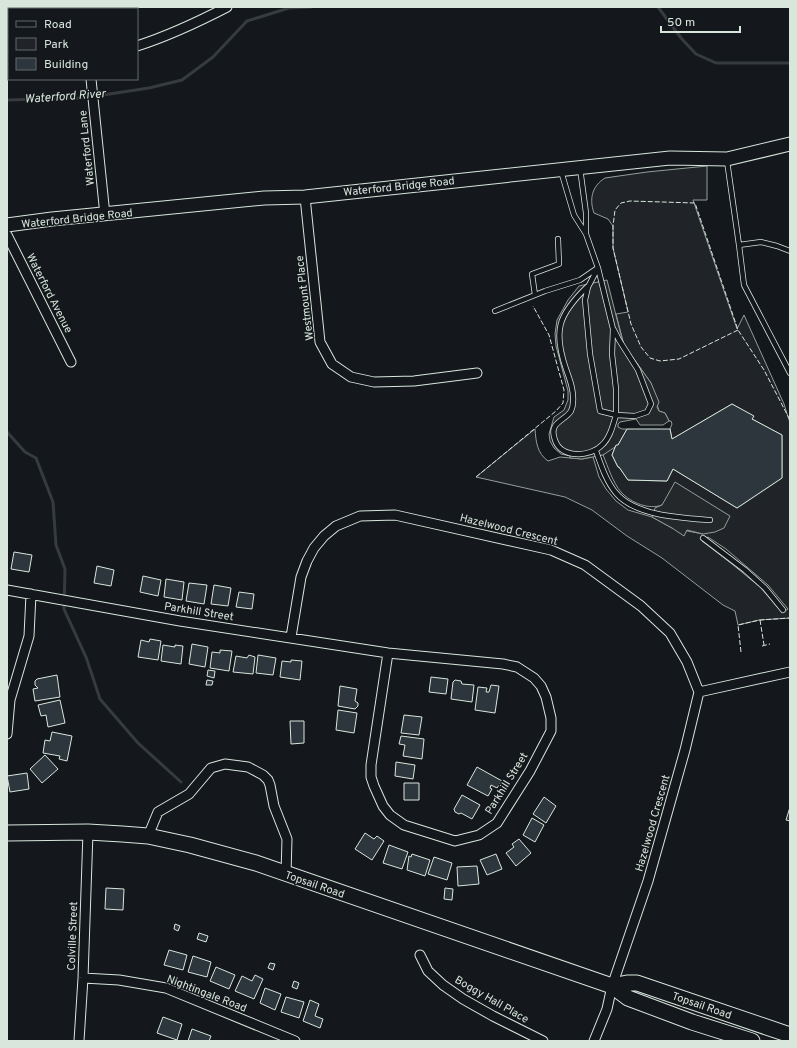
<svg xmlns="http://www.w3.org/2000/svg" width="797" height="1048" font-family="Overpass,sans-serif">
<rect width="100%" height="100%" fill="#14181c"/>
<path fill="#202428" stroke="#939e99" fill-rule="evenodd" d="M 707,166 L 707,200 L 693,200 L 737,329 L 744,315 L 784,404 L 790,423 L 790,618 L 759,620 L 738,625 L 735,611 L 723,605 L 662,558 L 627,536 L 592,510 L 565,497 L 476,477 L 535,429 C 536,442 537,453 548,461 L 560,457 L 582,459 L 593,457 L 599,477 L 606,489 L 616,501 L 628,510 L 652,517 L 672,528 L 703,534 L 662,505 C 649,510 631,503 621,492 C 613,483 608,467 603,455 L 616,445 L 612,455 L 618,467 L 619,467 L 628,480 L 667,481 L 673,469 L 737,508 L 782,478 L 782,435 L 752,419 L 753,416 L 732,404 L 672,439 L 670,429 L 672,424 L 671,421 L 669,421 L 665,413 L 659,411 L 651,383 L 624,345 L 616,314 L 628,312 L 613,248 L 613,226 L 608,219 L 594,213 C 589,199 592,186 605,178 L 647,172 ZM 708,537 L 726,549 L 768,585 L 788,609 L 783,612 L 779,609 L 760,587 L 732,564 L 702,541 Z"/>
<path fill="#24282b" stroke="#939e99" d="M 607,280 L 621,335 L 624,345 L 651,383 L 659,402 L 657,407 L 659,411 L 665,413 L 669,421 L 663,425 L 640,425 L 636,419 L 620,422 L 618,424 L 618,427 L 622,429 L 627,429 L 618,445 L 603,455 L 582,459 L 570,458 L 570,456 L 561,454 L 554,448 L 550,441 L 549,434 L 554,417 L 564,410 L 568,400 L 568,391 L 556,346 L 555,334 L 557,320 L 568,300 L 579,286 Z
M 675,482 L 730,516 L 724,528 L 715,532 L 703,534 L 687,530 L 684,536 L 672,528 L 652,517 L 655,508 L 662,505 Z"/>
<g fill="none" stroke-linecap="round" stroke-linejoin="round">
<path stroke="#363b3e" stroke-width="3" d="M 658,7 L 681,38 L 696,54 L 716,63 L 790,63
M 7,100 L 83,98 L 149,88 L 182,80 L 213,57 L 247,21 L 289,8 L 312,7
M 7,432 L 25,452 L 36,458 L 53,502 L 56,545 L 65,569 L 64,609 L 86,657 L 100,699 L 138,743 L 181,782"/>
</g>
<path fill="#2c363c" stroke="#d8e6dc" d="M 732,404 L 754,416 L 752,419 L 782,435 L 782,478 L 737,508 L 673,469 L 667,481 L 628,480 L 619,467 L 618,467 L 612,455 L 616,445 L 618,445 L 627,429 L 670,429 L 672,439 Z
M 14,552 L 32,555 L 29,572 L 11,569 Z
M 97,566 L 114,570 L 111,586 L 94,583 Z
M 143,576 L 161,580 L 158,596 L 140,592 Z
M 166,579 L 184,582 L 182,600 L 164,597 Z
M 189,583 L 207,585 L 204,604 L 186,601 Z
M 214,585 L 231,588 L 228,606 L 211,604 Z
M 239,592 L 254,594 L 252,609 L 236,607 Z
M 150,639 L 161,641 L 158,660 L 138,657 L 141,640 L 149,642 Z
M 192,644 L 208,647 L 205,667 L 189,664 Z
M 163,645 L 175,647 L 175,645 L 183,646 L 181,664 L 161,661 Z
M 220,650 L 232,651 L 229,671 L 210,668 L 212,652 L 220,653 Z
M 249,655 L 255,657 L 253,674 L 233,672 L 236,656 L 247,658 Z
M 258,655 L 276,658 L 273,675 L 256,673 Z
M 291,660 L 302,661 L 300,680 L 280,677 L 282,661 L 291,662 Z
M 208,670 L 215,671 L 214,678 L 207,676 Z
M 57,675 L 60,697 L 35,701 L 33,689 L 38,688 L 35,685 L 35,681 L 37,679 Z
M 431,677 L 448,679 L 446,694 L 429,692 Z
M 207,680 L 213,681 L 212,685 L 206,685 Z
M 455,680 L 461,681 L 462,684 L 474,685 L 472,702 L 451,699 L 453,682 Z
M 491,685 L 499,686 L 495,713 L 475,710 L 478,687 L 487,688 L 486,692 L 489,692 Z
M 340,686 L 357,689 L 355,701 L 358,703 L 358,706 L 355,709 L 338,706 Z
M 60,700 L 65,723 L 48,727 L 46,715 L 41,716 L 38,705 Z
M 338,710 L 357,713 L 354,733 L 336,730 Z
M 404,715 L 422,717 L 419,735 L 401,733 Z
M 290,721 L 304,721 L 304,743 L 291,744 Z
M 52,732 L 72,736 L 67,761 L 59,759 L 60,756 L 43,753 L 45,740 L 50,741 Z
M 401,736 L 424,739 L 422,759 L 403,756 L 405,745 L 399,744 Z
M 45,755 L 58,769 L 42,783 L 30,769 Z
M 396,762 L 415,765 L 413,779 L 395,776 Z
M 477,767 L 502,781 L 497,788 L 491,785 L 490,788 L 492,789 L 488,796 L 467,785 Z
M 27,773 L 29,789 L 10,792 L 7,776 Z
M 404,783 L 419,783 L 419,800 L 404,800 Z
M 462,795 L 480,805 L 472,819 L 461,813 L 459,814 L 455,812 L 454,809 Z
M 544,797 L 556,806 L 546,823 L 533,814 Z
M 790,807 L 790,821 L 786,820 Z
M 532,818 L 544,825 L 535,842 L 523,835 Z
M 365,833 L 374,839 L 377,836 L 384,841 L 372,860 L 355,849 Z
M 519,839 L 531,853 L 516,866 L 506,853 L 514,847 L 512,844 Z
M 389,845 L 408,852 L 402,869 L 383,863 Z
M 412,854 L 430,860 L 425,876 L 407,870 L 409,856 L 411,857 Z
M 496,854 L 502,869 L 487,875 L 480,860 Z
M 434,857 L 452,863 L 447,880 L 428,874 Z
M 477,866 L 479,884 L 458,886 L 457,867 Z
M 106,888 L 124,889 L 123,910 L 105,909 Z
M 445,888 L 453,889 L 452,900 L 444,899 Z
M 175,924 L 180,926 L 178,931 L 174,929 Z
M 199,933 L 208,936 L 206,942 L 197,939 Z
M 169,950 L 187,955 L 183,970 L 164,965 Z
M 193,956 L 211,962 L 207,977 L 188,972 Z
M 270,963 L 275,964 L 273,970 L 268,968 Z
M 216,967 L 235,975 L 229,989 L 210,981 Z
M 255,975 L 263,979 L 254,999 L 235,991 L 242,976 L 252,981 Z
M 294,981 L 299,983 L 297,989 L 292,987 Z
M 265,988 L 281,994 L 275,1010 L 260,1003 Z
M 286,997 L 304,1002 L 299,1018 L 281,1012 Z
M 310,1000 L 319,1004 L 315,1016 L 323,1019 L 320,1028 L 303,1021 Z
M 163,1017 L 182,1024 L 177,1040 L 157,1033 Z
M 192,1029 L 211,1036 L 209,1041 L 188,1041 Z"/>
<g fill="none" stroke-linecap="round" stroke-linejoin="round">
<defs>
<path id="lane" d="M 727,161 L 739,245 L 761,242 L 777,246 L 790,251
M 580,168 L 586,213 L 586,234
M 561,171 L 574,215 L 586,234 L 598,268 L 613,329 L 612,354 L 616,389 L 616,415 L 600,411 L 590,354 L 585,300 L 588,287 L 598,268
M 739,245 L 744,285 L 790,373
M 587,287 C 558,315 553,331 566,369 C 570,380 574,391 573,402 C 573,404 572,409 571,411 C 565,421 548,422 555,440 C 561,459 591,457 602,445 C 610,438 613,425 616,415 L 635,416 L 647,412 L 651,404 L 638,370 L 619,340 L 614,330
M 535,295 L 532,274 L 559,264 L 558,239
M 495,311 L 545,291 L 580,280 L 596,269
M 596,451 C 601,465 606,481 616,493 C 635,516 682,518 710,520
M 703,538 L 745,570 L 765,588 L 783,610"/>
<path id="street" d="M 86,7 L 86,9
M 137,46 C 168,36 198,22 227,7
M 7,59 L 9,59
M 91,79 L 105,215
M 305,197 L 320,342 L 332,364 L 351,377 L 374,382 L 414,381 L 477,373
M 7,235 L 71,362
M 7,590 L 180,621 L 388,653 L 503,664 L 517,667 L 534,678 L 541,686 L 546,697 L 551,718 L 551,731 L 530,771 L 497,823 L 479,835 L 455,841 L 404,825 L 390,815 L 383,806 L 374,786 L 371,777 L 371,765 L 388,653
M 291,637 L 301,577 L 307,561 L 314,548 L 324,536 L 336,526 L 360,516 L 395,515 L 551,550 L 585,565 L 641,606 L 670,633 L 687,662 L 699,692 L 685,750 L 648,881 L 612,986 L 607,1009 L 594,1041
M 699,692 L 790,672
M 7,734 L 10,700 L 29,636 L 31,594
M 148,836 L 158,812 L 189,794 L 211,768 L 225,764 L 248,767 L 263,775 L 268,780 L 270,785 L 274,806 L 287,839 L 286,874
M 420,955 L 428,971 L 443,985 L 463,999 L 493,1016 L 543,1041
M 83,978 L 119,980 L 166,988 L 295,1041
M 79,1041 L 83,978 L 88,832"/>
<path id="secondary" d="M 7,225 L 52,219 L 264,198 L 305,197 L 670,158 L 727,159 L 790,144"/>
<path id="primary" d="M 7,833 L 88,832 L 122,834 L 148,836 L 190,845 L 256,863 L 612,986 L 628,998 L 692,1022 L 752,1041
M 612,986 L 627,983 L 637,983 L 790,1035"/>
</defs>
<use href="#lane" stroke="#d8e6dc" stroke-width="6"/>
<use href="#street" stroke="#d8e6dc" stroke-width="11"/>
<use href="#secondary" stroke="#d8e6dc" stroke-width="15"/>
<use href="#primary" stroke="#d8e6dc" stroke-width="17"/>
<use href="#lane" stroke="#14181c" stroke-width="4.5"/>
<use href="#street" stroke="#14181c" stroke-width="9"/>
<use href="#secondary" stroke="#14181c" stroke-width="13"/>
<use href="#primary" stroke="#14181c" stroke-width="15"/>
<path stroke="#d8e6dc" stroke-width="1" stroke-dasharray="5 2" stroke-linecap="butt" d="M 738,330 L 679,359 L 660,361 L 650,358 L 641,347 L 631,324 L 613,248 L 613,226 L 615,210 L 621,203 L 630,201 L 695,203 L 738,330 L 764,370 L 790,420
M 476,477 L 556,411 L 563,403 L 564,390 L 549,335 L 533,306
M 760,620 L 764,645
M 762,646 L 770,644
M 741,652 L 738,625 L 760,620 L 790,618"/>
</g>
<g text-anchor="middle" stroke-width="3" stroke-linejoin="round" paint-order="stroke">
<g font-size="11" fill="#d8e6dc" stroke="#14181c">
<text transform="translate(86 148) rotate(-96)" y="4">Waterford Lane</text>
<text transform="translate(399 186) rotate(-6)" y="4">Waterford Bridge Road</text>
<text transform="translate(77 218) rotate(-6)" y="4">Waterford Bridge Road</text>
<text transform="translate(50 293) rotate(63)" y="4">Waterford Avenue</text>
<text transform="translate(304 298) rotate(-97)" y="4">Westmount Place</text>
<text transform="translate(509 529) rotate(14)" y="4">Hazelwood Crescent</text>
<text transform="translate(199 611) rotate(9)" y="4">Parkhill Street</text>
<text transform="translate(506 783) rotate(-58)" y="4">Parkhill Street</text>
<text transform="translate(652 823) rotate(-74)" y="4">Hazelwood Crescent</text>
<text transform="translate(315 884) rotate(19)" y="4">Topsail Road</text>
<text transform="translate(72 936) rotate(-88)" y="4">Colville Street</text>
<text transform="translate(207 993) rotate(21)" y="4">Nightingale Road</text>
<text transform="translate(492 999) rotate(30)" y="4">Boggy Hall Place</text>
<text transform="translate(702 1005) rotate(19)" y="4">Topsail Road</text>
</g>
<g font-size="12" font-style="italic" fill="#d8e6dc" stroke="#14181c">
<text transform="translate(65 96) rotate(-4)" y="4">Waterford River</text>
</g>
</g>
<rect width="797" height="1048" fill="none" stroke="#d8e6dc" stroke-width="16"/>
<rect x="8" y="8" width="130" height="72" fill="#14181c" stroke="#626a69"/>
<rect x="16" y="21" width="20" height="6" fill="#14181c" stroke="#626a69"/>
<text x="44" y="28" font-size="12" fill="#d8e6dc">Road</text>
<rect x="16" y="38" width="20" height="12" fill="#202428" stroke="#626a69"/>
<text x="44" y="48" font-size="12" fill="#d8e6dc">Park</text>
<rect x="16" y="58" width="20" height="12" fill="#2c363c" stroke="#626a69"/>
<text x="44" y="68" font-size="12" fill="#d8e6dc">Building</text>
<path d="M661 26v6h79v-6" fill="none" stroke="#d8e6dc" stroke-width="2"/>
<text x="667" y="26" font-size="12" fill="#d8e6dc" stroke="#14181c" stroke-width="3" paint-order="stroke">50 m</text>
</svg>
